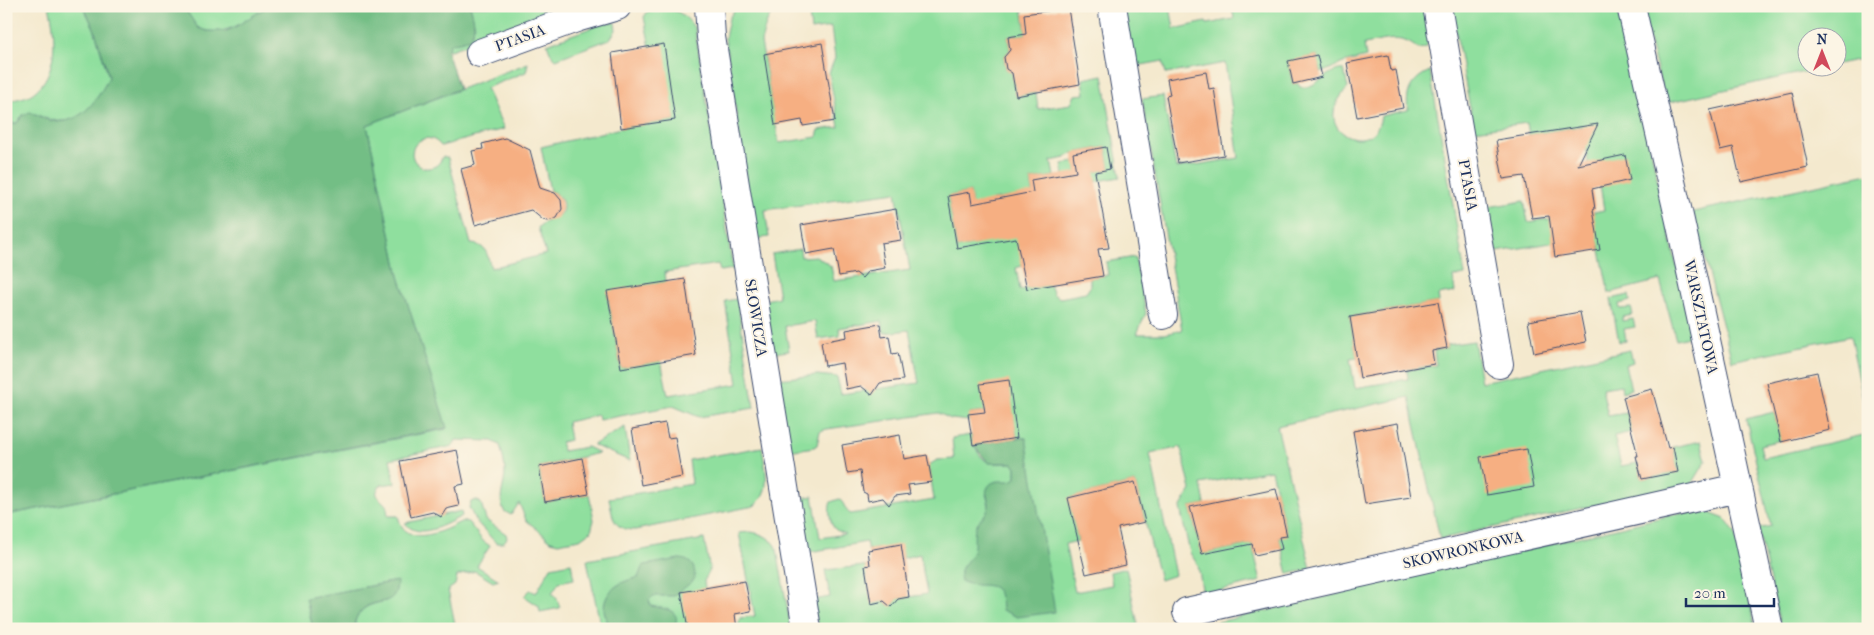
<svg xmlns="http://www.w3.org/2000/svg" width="1874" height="635" font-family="'IM FELL French Canon',serif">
<rect width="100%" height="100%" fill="#fcf5e5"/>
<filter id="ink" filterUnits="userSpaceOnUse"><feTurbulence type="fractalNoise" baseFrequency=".02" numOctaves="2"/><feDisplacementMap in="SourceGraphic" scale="10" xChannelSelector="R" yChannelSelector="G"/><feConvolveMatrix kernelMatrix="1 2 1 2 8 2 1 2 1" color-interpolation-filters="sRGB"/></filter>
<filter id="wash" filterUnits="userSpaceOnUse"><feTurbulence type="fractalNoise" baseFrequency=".0096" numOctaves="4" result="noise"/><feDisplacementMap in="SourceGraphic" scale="20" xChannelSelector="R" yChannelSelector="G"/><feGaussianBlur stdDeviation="1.12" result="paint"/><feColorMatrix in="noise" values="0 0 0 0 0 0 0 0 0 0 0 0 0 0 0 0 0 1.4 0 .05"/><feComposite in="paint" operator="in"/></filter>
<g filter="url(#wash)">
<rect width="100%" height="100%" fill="#f4e9ce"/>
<path fill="#8fdf9e" stroke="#55877e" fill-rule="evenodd" d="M 49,6 L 83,6 L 94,28 L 109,78 C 93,108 74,134 36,114 L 20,118 L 17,123 L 13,125 L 8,101 C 16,99 26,98 33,93 C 59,74 56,33 49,6 Z
M 183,6 L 268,6 C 252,19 220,40 199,28 C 193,25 186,13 183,6 Z
M 470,6 L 578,6 L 447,51 L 451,43 L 457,43 L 475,26 Z
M 737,6 L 775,6 L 766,24 L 761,42 L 779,143 L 817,137 L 819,130 L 839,127 L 829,73 L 835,58 L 831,27 L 811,30 L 808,6 L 1022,6 L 1026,34 L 1008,37 L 1010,50 L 1004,57 L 1006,69 L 1012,73 L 1016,96 L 1036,93 L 1038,109 L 1071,104 L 1075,95 L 1085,94 L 1083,79 L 1103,75 L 1120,177 L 1066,187 L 1062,164 L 1075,162 L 1077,175 L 1110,169 L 1106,147 L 1073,153 L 1065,158 L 1051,161 L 1054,176 L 1031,180 L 1033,192 L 1022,266 L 1016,268 L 1020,290 L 1050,285 L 1054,295 L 1060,298 L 1086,293 L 1090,287 L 1090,278 L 1108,275 L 1106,262 L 1135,257 L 1146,313 L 1137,334 L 1165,334 L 1182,330 L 1142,99 L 1163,96 L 1176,168 L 1239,158 L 1225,63 L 1166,74 L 1163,61 L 1131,67 L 1120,6 L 1170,6 L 1174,29 L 1206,22 L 1207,24 L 1234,19 L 1232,6 L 1426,6 L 1430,35 L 1426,48 L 1418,49 C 1400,33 1386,41 1364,44 L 1366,57 L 1343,63 L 1321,73 L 1317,55 L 1288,62 L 1293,84 L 1297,83 L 1300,87 C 1317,90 1327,68 1344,70 L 1348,88 C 1304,132 1376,160 1381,116 L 1408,110 C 1405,91 1412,79 1430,71 L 1465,275 L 1453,277 L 1455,292 L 1438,295 L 1439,302 L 1350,317 L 1357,358 L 1350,359 L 1355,388 L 1408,379 L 1407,370 L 1436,365 L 1434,351 L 1447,348 L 1446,345 L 1474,341 L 1481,382 L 1630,350 L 1633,362 L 1625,365 L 1631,389 L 1622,392 L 1621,385 L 1602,388 L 1608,416 L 1627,413 L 1632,432 L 1614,436 L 1621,466 L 1638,463 L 1642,479 L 1678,472 L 1673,447 L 1701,441 L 1706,461 L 1692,484 L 1440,539 L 1409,397 L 1277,426 L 1311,569 L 1288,574 L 1279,537 L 1287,535 L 1271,470 L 1201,484 L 1205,504 L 1190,507 L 1202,554 L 1252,544 L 1261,581 L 1203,595 L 1198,565 L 1190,553 L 1180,508 L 1191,490 L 1181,447 L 1150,454 L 1175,575 L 1160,580 L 1135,482 L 1069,498 L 1078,541 L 1065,544 L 1075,592 L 1112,585 L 1110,572 L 1126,568 L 1138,625 L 1120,629 L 818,629 L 813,600 L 830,597 L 825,570 L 865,566 L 872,604 L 884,601 L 888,605 L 894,604 L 897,599 L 927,594 L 920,554 L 903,558 L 900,545 L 868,550 L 866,542 L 804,553 L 796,499 L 813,496 L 820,538 L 845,534 C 842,532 836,531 834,528 C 830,522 828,508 831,502 L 839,499 C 845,503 845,512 851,514 L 934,500 L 929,465 L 937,460 L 954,459 L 952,438 L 971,435 C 973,445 981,462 992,463 C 999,464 1006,463 1013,463 L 1016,467 L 1016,478 L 1014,480 L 986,494 L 989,505 L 1036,502 L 1025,438 L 1017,438 L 1012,408 L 969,414 L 969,421 L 951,419 L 938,413 L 827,429 L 820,431 L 817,445 L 814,447 L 788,451 L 777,379 L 817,375 L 837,377 L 841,394 L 919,383 L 909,330 L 884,333 L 882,321 L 839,328 L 840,336 L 818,339 L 815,321 L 785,326 L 789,351 L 773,353 L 765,300 L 779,297 L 772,254 L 800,249 L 801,257 L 816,256 L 831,266 L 834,281 L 910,270 L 896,192 L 765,210 L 769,237 L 755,239 L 725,38 L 729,18 ZM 970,192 L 978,244 L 957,248 L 948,196 ZM 1010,197 L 995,215 L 992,200 Z
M 1443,6 L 1616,6 L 1641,105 L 1692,336 L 1676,340 L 1660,280 L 1609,293 L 1598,241 L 1579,215 L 1604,210 L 1600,184 L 1592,185 L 1582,126 L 1529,135 L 1527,123 L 1474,130 L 1452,11 L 1444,12 Z
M 1640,6 L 1868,6 L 1868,91 L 1862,59 L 1837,64 L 1836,38 L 1806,38 L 1806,68 L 1822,68 L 1666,103 Z
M 665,8 C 678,10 688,17 695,29 L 733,269 L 720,271 L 718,264 L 665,272 L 666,282 L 607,292 L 621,368 L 661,361 L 668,395 L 738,384 L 725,301 L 737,299 L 754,408 L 699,417 L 673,406 L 599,420 L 598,415 L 567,422 L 570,440 L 561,442 L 563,451 L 587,447 L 599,453 L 539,467 L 545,502 L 589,494 L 594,520 L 591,531 L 580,539 L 558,543 L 551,541 L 526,520 L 519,503 L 511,515 L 504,511 C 497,497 505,487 505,472 C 505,463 502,454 500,445 L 492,441 L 456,440 L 453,446 L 390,459 L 395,483 L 381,485 C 370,496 383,499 387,507 C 387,509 388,515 388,516 L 398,516 C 404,544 430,536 449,528 C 456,525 460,520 468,522 L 483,541 L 490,546 L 477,566 L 499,580 L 493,582 L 475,571 L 457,576 L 455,585 L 448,590 L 456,629 L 355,629 C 353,609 370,604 386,601 L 397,581 L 307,598 L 313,629 L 6,629 L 6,515 L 446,429 L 399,276 L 367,125 L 528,63 L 526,72 L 486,88 L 504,129 L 441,146 C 424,124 397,155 423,168 C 433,169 439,166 443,156 L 448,158 L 471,244 C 487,245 487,254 491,268 L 546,254 L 538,228 C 544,218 568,220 562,201 C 560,196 556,193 550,191 L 541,147 L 621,128 L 675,120 L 650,47 L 644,17 L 648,11 Z
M 613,22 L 615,23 L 616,30 L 610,39 L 556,59 L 551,54 L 547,44 L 604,23 Z
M 1868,174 L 1868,423 L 1850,336 L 1732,361 L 1693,212 Z
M 1524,201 L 1528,222 L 1576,215 L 1580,238 L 1497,252 L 1488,207 Z
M 1629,295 L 1630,301 L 1619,304 L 1620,309 L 1631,308 L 1633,315 L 1622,317 L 1622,321 L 1633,319 L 1635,327 L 1624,329 L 1626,340 L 1619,342 L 1611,299 Z
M 1774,412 L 1781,440 L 1760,445 L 1763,458 L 1868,434 L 1868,629 L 1781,629 L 1758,529 L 1771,526 L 1746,419 Z
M 625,427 L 630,461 L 593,445 Z
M 762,447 C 765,469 773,491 754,506 L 635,530 C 612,530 613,517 609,498 L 692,484 L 689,460 Z
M 476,500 L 481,503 L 486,520 L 506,534 L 507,538 L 503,543 L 496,543 L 475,520 L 469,507 L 471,502 Z
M 461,511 L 462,516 C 446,524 419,541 405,523 Z
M 1707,512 L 1725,519 L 1735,533 L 1756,629 L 1207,629 L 1210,624 L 1676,514 Z
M 751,532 C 763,534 772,538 777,550 L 791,629 L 738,629 L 740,618 L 755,616 L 739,533 Z
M 704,539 L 710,570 L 704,581 L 705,588 L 688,629 L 601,629 L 587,560 Z
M 571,563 L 574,579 L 559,582 L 552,593 L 557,599 L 560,608 L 540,612 L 539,606 L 524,596 L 530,590 L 536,593 L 551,567 Z"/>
<path fill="#73be85" stroke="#477672" d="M 83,6 L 183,6 L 198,28 L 207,31 L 226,31 L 235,27 L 268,6 L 470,6 C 477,26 477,42 451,43 L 447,51 L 459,89 L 367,125 L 399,276 L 447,428 L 6,515 L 6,125 L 17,123 L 23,115 L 30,112 C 36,114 42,118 48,120 C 79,128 97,101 109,77 L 94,28 Z
M 1017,438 L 1026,438 L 1055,612 L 1017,617 L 1002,610 C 1000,573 982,592 961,581 C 957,565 970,562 973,551 C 976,542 972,532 977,524 C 980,518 989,513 989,505 C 989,498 984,494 988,487 C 995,476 1008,485 1016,478 L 1016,467 L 1013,463 L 989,463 L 973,445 Z
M 679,559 C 691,559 697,568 694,580 L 674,596 L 653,596 L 649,600 L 651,606 C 665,609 683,609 674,629 L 606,629 C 609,618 605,618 604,609 C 604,590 622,580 638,578 L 642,567 L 645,565 Z
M 397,581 C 397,612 372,594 359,614 C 355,619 354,622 355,629 L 313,629 L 306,598 Z"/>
<g id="blocks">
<path fill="#f6af82" d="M 1068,8 L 1080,84 L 1016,96 L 1012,73 L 1006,69 L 1004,57 L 1010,50 L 1008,37 L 1026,34 L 1024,14 Z
M 822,43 L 835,121 L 803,126 L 802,120 L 775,125 L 764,54 Z
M 664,44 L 675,120 L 621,128 L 612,53 Z
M 1317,55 L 1322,77 L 1293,84 L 1288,61 Z
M 1388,55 L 1391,71 L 1396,70 L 1403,108 L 1357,117 L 1347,63 Z
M 1206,72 L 1209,89 L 1214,88 L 1224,155 L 1178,163 L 1166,96 L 1170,95 L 1167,79 Z
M 1792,92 L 1808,167 L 1741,182 L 1733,147 L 1720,150 L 1710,110 Z
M 1598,124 L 1578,165 L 1625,155 L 1630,180 L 1592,189 L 1595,209 L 1593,210 L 1600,250 L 1555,257 L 1549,216 L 1532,218 L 1524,176 L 1503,179 L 1496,140 Z
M 505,138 L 530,150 L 540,188 L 555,193 L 561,200 L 562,209 L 557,218 L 548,221 L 543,220 L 531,210 L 475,225 L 461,169 L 475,165 L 472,151 L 483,149 L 482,144 Z
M 1106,147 L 1110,169 L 1095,172 L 1109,248 L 1098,249 L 1103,276 L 1027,289 L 1016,238 L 957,248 L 948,196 L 970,192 L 972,204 L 1033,192 L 1031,180 L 1076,172 L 1073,153 Z
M 896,209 L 901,240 L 881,243 L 885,268 L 868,271 L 862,278 L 856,273 L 839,276 L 834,249 L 806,254 L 801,225 Z
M 685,279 L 696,355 L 621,368 L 607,291 Z
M 1438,302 L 1447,348 L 1432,351 L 1434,364 L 1360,378 L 1350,317 Z
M 1580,312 L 1586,342 L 1534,353 L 1528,321 Z
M 880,324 L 882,337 L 889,336 L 892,354 L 898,353 L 903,380 L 880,383 L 872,395 L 861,386 L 846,389 L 842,363 L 825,366 L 821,342 L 847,337 L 846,330 Z
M 1817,372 L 1830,430 L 1781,442 L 1767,383 Z
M 1009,380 L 1017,438 L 973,445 L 968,414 L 985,412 L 980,384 Z
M 1652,389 L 1668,448 L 1673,447 L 1678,472 L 1642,479 L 1636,456 L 1638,456 L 1623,397 Z
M 665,423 L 668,438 L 675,437 L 682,477 L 641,485 L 632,429 Z
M 1398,423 L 1411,497 L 1365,504 L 1353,431 Z
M 900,435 L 904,459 L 927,455 L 932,482 L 908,485 L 910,494 L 895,496 L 889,505 L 883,498 L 868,501 L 867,494 L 863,492 L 860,471 L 847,473 L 842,445 Z
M 1527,449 L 1534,487 L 1487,495 L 1480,457 Z
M 457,450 L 464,484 L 455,486 L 459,506 L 446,509 L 441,517 L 433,512 L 411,517 L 400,461 Z
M 582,458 L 589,494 L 545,502 L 539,467 Z
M 1135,482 L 1145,522 L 1118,528 L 1126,565 L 1086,574 L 1068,498 Z
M 1276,489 L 1287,536 L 1279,537 L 1282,549 L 1255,555 L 1252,544 L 1202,554 L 1190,507 Z
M 901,544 L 909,597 L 898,599 L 891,607 L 884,601 L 871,604 L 865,566 L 870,565 L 868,550 Z
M 745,581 L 751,611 L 735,614 L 737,629 L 688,629 L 681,592 Z"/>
</g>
</g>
<g filter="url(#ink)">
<use href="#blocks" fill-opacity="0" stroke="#3c4b6f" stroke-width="1"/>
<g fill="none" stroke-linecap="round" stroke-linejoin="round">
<defs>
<path id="minor" d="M 709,6 L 711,37 L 807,629
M 1112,6 L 1163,315
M 1437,6 L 1499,364
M 1631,6 L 1680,221 L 1769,629
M 480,53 L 579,17 L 617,6
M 1187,612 L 1738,488"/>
</defs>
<use href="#minor" stroke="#3c4b6f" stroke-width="30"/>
<use href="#minor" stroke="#fff" stroke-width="28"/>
</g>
</g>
<g text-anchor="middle" stroke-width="4" stroke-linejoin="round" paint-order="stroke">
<g font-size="15" fill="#1b2f5e" stroke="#fcf5e5">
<text transform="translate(520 38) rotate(-20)" y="5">PTASIA</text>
<text transform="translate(1468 185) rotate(80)" y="5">PTASIA</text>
<text transform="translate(1701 317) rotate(78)" y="5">WARSZTATOWA</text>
<text transform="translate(756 318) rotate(81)" y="5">SŁOWICZA</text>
<text transform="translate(1463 550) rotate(-13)" y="5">SKOWRONKOWA</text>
</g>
</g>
<rect width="1874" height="635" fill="none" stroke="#fcf5e5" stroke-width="25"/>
<g transform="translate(1822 52)"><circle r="24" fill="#fcf5e5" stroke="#a2a6af"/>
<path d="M0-4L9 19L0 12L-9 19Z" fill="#d1495b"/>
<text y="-8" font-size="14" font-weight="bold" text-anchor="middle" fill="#1b2f5e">N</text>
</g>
<path d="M1686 598v8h88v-8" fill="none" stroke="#1b2f5e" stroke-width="2.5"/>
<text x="1694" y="598" font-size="15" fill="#1b2f5e" stroke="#fcf5e5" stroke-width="4" paint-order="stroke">20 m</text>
</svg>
